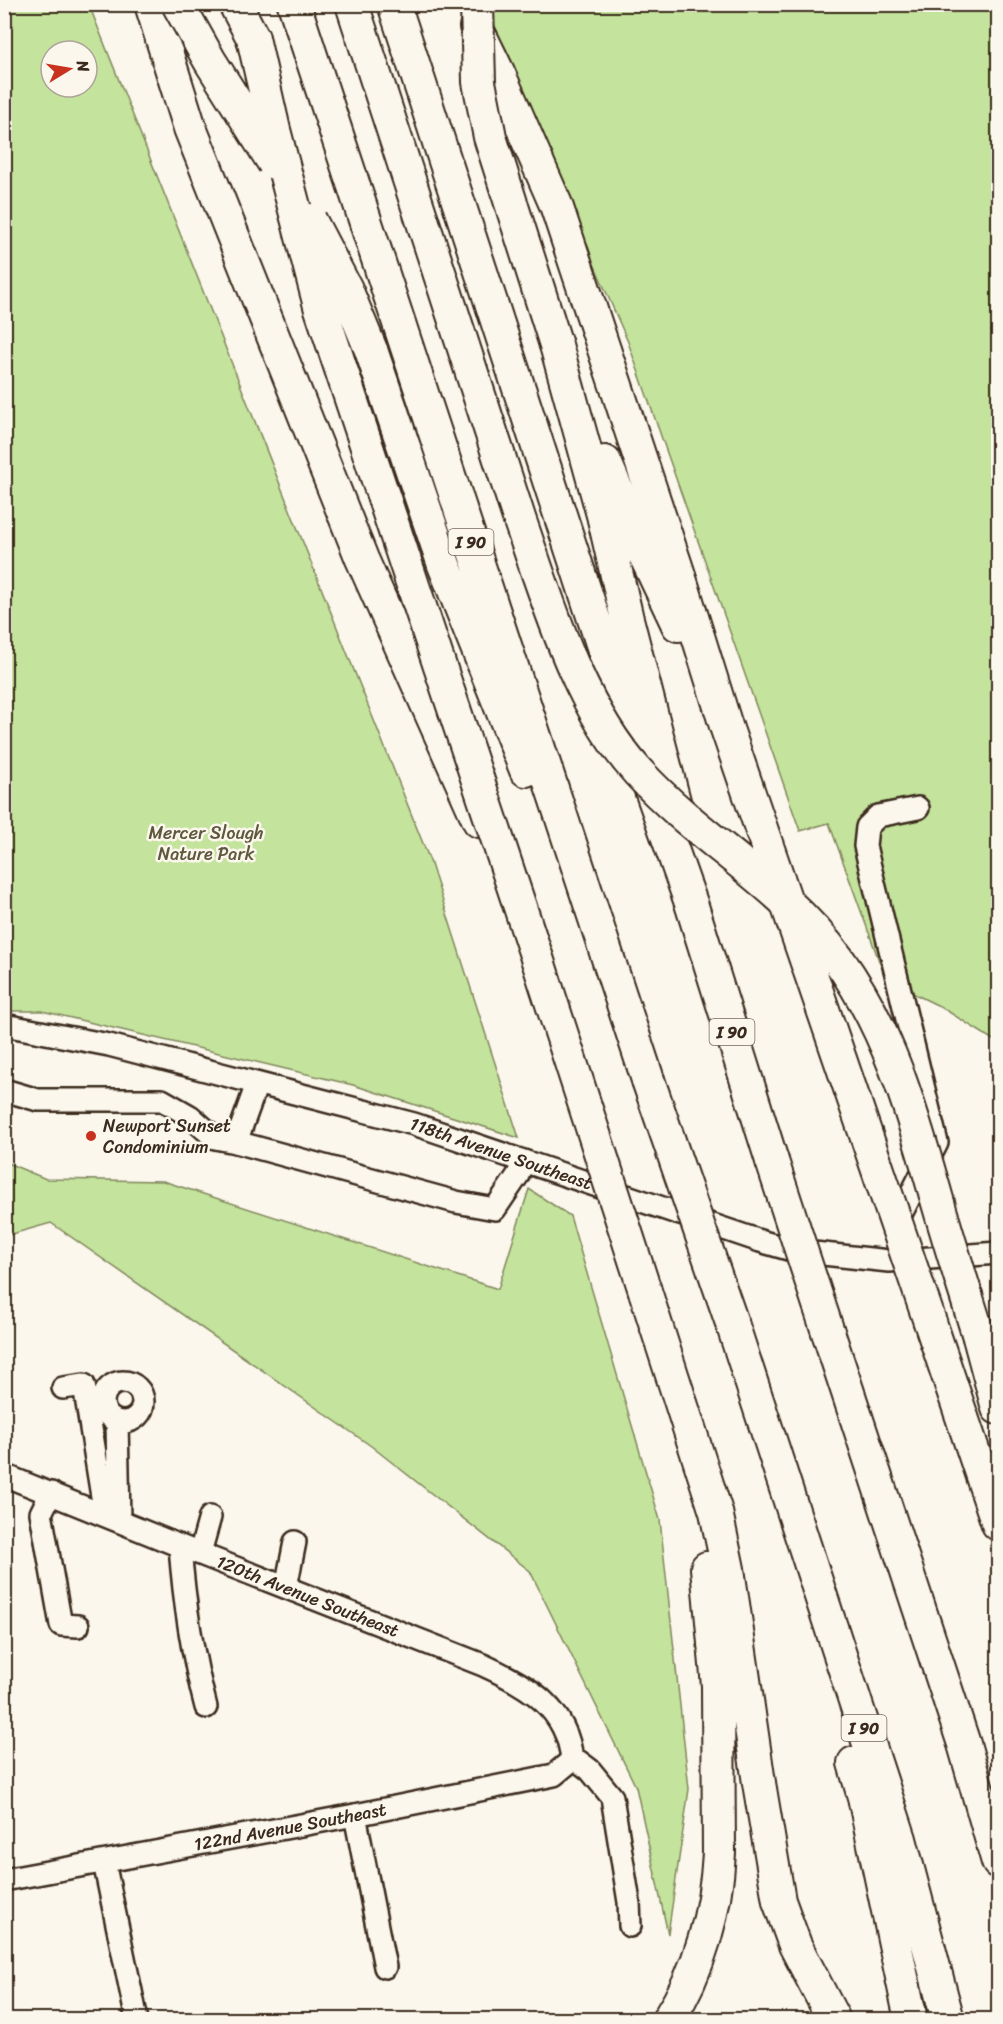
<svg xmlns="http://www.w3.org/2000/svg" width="1003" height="2024" font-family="Sriracha,sans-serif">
<rect width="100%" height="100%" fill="#fbf7ec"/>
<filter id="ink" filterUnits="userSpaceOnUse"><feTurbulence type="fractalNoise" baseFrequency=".0167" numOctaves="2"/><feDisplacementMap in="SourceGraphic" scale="12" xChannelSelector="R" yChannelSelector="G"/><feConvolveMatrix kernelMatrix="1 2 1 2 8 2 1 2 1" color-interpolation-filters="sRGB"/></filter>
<g filter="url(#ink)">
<path fill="#f7e4d6" d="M 998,1277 L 998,1309 L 989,1280 Z"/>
<path fill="#c4e39c" stroke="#80865d" stroke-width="1.5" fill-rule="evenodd" d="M 5,4 L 89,5 L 430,861 L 519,1138 L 353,1085 L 42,1011 L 5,1011 ZM 51,51 L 87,51 L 87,87 L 51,87 Z
M 494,5 L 998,5 L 998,1061 L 995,1041 L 941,1007 L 886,980 L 829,823 L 800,831 L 628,342 L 492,31 Z
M 5,1162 L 46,1179 L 163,1181 L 498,1289 L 529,1189 L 570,1216 L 660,1520 L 689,1789 L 668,1934 L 636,1787 L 530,1571 L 371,1446 L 51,1223 L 5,1236 Z"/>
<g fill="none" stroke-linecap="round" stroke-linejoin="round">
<defs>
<g id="minor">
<path id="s1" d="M 4,1025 L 109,1045 L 414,1124 L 760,1241 L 795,1251 L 889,1261 L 998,1253"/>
<path d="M 257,1084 L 236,1142 L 456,1202 L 495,1209 L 518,1175 L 523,1161"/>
<path d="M 4,1090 L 38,1100 L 162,1100 L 190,1116 L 215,1138 L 236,1142"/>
<path d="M 894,1228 L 937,1143 L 865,846 L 867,827 L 878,816 L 918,808"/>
<circle cx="123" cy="1402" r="20"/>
<path d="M 63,1388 L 84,1385 L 105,1515"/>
<path d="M 117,1422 L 119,1520"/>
<path id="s2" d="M 4,1475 L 180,1546 L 483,1665 C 527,1685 567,1707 572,1760"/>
<path d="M 51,1493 L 41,1513 L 61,1625 L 78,1626"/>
<path d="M 180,1546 C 184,1601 192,1654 206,1707"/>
<path d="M 200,1553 L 210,1517"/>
<path d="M 286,1587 L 295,1542"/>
<path d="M 572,1760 L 578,1761 L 590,1770 L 612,1797 L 629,1902 L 630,1926"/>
<path d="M 355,1815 L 385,1967"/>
<path d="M 104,1862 L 137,2020"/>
<path id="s3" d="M 4,1880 L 355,1815 L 554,1775 L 572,1760"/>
</g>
<path id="highway" d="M 151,4 L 190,128 L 362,559 L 479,821
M 235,4 L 253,38
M 294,4 L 648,1080
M 394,4 L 633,739 L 691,903 L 772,1161
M 476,27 L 498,72 L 556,205 L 678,572 L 726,726
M 556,345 L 603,515 L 627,619 L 675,805
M 371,350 L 444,565 L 526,770
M 605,462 L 643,551 L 678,625
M 645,1291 L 716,1512 L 728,1569 L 759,1783 L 779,1901 L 795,1945 L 834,2020
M 930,1322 L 998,1524
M 733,1326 L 900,1839 L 948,2020
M 828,1332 L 964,1744 L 998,1862
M 979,1337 L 998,1408
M 854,1763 L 864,1797 L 911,2020
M 668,2020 C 700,1971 716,1910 719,1853 L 718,1686 L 707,1568"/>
</defs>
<use href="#minor" stroke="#3b2a1e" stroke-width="26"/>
<use href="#highway" stroke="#3b2a1e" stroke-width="36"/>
<use href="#minor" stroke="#fbf7ec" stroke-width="21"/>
<use href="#highway" stroke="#fbf7ec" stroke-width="32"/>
<defs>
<path id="highway-bridge" d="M 178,4 L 210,61 L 274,163
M 352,4 L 520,521 C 549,604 578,706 638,772 C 700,840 783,884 838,959 C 888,1028 911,1109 934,1189 C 948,1239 964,1288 979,1337
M 477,4 L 479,82 L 490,137 L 556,345
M 253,38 L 274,130 L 320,306 L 538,961 L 645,1291
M 310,220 L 346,289 L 371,350
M 726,726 L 930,1322
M 648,1080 L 733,1326
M 772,1161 L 828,1332"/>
</defs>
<use href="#highway-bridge" stroke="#3b2a1e" stroke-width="36" stroke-linecap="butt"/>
<use href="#highway-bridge" stroke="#fbf7ec" stroke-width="32"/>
</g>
</g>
<circle fill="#c8321e" stroke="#fbf7ec" stroke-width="2" cx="91" cy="1136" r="6"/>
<g text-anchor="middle" stroke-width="5" stroke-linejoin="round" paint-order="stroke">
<g fill="#fbf7ec" stroke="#75685c" stroke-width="1.5">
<rect x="448.5" y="529" width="45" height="26" rx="4.5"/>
<rect x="709.5" y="1019" width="45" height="26" rx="4.5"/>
<rect x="841.5" y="1715" width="45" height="26" rx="4.5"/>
</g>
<g font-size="16" font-weight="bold" fill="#3b2a1e">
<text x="471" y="548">I 90</text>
<text x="732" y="1038">I 90</text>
<text x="864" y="1734">I 90</text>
</g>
<g font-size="18" fill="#5d583e" stroke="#fbf7ec">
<text x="206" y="839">Mercer Slough<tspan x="206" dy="21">Nature Park</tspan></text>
</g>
<g font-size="18" fill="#3b2a1e" stroke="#fbf7ec" text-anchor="start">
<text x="103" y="1132">Newport Sunset<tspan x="103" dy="21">Condominium</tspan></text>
</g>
<g font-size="18" fill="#3b2a1e" stroke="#fbf7ec">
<text dy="6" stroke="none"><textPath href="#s1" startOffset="514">118th Avenue Southeast</textPath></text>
<text dy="6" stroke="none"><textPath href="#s2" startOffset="327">120th Avenue Southeast</textPath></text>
<text dy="6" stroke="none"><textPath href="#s3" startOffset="291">122nd Avenue Southeast</textPath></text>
</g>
</g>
<rect width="1003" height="2024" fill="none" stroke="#fbf7ec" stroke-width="24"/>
<rect x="12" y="12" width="979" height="2000" fill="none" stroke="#3b2a1e" stroke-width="2" filter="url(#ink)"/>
<g transform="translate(69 69) rotate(79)"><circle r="28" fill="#fbf7ec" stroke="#aea59a" stroke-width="1.5"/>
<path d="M0-4.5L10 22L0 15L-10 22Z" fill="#c8321e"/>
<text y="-9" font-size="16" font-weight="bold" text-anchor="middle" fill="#3b2a1e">N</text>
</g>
</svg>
